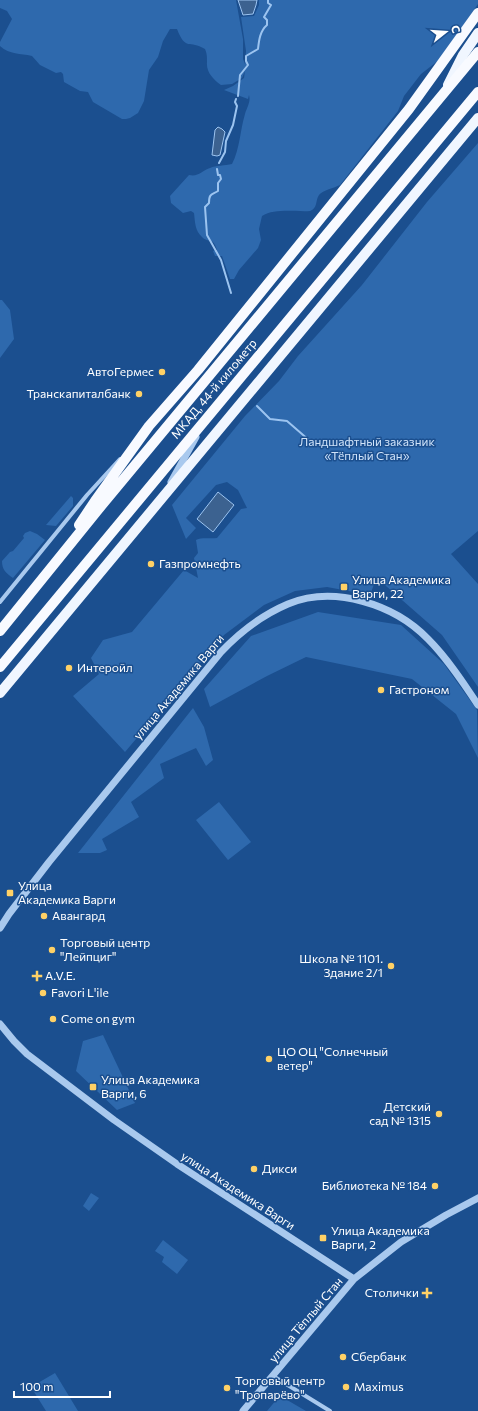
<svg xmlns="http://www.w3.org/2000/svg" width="478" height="1411" font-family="Commissioner,sans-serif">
<rect width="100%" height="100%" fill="#1b4f8f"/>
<path fill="#2e69ad" d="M 0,0 L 236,0 L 243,39 L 243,59 L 245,64 L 246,51 L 241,17 L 254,16 L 259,5 L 259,0 L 478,0 L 478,4 L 439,60 L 421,74 L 404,96 L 398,111 L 340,185 C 334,188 323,190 319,195 C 315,201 318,208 310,211 C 296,212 275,208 262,216 L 259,229 L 261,240 L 258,248 L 239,270 L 234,279 L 230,279 L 222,256 L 215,256 L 213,251 L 217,250 C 213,236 209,244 202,237 C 195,231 195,222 194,213 L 191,211 L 183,213 L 171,203 L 170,196 L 189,175 C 199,177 201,171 210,168 C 216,165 225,166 232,164 C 240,149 240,130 245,114 C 247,107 251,102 249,95 L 248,99 L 224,90 L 233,86 L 244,78 L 245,71 L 242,78 L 232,84 L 221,85 C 213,79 206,72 207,62 C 207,56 207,54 205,49 C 189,39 186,52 177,29 L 170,29 L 163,41 L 158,57 L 149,70 L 144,101 L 138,113 L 130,118 L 126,119 L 122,119 L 93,102 L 88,92 L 80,91 L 64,82 L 63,74 L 61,72 L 56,73 L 40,65 L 32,56 C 20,53 10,55 0,46 L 0,42 L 12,19 L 7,11 L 0,8 Z
M 478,143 L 478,531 L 451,554 L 478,584 L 478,687 L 442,635 L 378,579 L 376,579 L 370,595 L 327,587 L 295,591 L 264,605 L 224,635 L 125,752 L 73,696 L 99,674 L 91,658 L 103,640 L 132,632 L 184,570 L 198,578 L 194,558 L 198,553 L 196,540 C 202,537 210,539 217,538 L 241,509 L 247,508 L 238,490 L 227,482 L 216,485 L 186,518 L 196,528 L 186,539 L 172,505 L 245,416 L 279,381 L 298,356 L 362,285 L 427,202 Z
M 0,300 L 2,300 L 10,310 L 14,339 L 0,358 Z
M 71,496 L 73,498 L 73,506 L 56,526 L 46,525 Z
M 30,531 L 37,534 L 45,540 L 13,578 C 6,573 2,570 2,561 L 10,552 L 13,551 L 24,538 L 23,536 L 25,533 Z
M 318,612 L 401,625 L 444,664 L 477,710 L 478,758 L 456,714 L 412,679 L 306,657 L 267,676 L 210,707 L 204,689 L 251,636 Z
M 193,708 L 204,727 L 213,760 L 206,766 L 196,748 L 160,764 L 164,778 L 131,802 L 139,817 L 102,839 L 107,850 L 100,853 L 78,853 Z
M 219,802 L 251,842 L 228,860 L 196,820 Z
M 103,1035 L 135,1103 L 117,1110 L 76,1071 L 83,1041 Z
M 91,1193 L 99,1198 L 89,1211 L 83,1206 Z
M 163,1240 L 188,1260 L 177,1274 L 162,1262 L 164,1257 L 155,1251 Z
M 55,1373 L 78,1411 L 46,1411 L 31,1387 Z
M 282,1397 L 306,1411 L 267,1411 L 277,1399 Z"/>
<path fill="#3c6290" stroke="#9cc4f0" d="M 238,0 L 257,0 L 256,5 L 253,14 L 243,15 Z
M 218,127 L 222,129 L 225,132 L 220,155 L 217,156 L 212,155 L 215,130 Z
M 218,492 L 234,505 L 213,532 L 197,519 Z"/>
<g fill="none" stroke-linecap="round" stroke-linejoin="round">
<path stroke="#9cc4f0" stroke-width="2" d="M 238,96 L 240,75 L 248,65 L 246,61 L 246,56 L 258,49 C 259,40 260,31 267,25 L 267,20 L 264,17 L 271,5 L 268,3 L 268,0
M 219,163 L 225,152 L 226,141 L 233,125 L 237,106 L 235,102 L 236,99
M 217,169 L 218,175 L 220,175 L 221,179 L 218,183 L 218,191 C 212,195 209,193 209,203 L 205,207 L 207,235 L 221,260 L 231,293
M 257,406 L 270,419 L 287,421 L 310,441"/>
<path stroke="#a9c9ee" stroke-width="4" d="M 0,602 L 87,495 L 120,459
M 273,1376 L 330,1411"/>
<path stroke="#a9c9ee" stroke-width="7" d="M 171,482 L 196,437
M 0,928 L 9,914 L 49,862 L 221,652 C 240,632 262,615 288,604 C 334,585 394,604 428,639 C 447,658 463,682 478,705
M 0,1024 L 14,1041 L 27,1054 L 114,1120 L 177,1164 L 354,1279
M 243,1411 L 354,1279 L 401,1242 L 446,1215 L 478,1198"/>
<path stroke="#f0f6ff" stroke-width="10" d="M 448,85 L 463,55 L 478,33
M 0,693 L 478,118"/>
<path stroke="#f8faff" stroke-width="10" d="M 79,525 L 95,501 L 149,426 L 198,370 L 409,109 L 478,13
M 0,631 L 97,511 L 478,52
M 0,667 L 478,92"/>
</g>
<g fill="#ffd166" stroke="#1b4f8f" stroke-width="1.5">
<circle cx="162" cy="372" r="4"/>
<circle cx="139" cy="394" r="4"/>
<circle cx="151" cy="564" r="4"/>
<rect x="340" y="583" width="8" height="8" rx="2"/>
<circle cx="69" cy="668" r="4"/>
<circle cx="381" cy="690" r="4"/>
<rect x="6" y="889" width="8" height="8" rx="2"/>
<circle cx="44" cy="916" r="4"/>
<circle cx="52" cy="950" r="4"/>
<circle cx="391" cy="966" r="4"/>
<path d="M35 970h4v4h4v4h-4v4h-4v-4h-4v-4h4z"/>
<circle cx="43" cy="993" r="4"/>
<circle cx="53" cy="1019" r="4"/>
<circle cx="269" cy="1059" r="4"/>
<rect x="89" y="1083" width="8" height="8" rx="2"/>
<circle cx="439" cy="1114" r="4"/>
<circle cx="254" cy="1169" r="4"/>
<circle cx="435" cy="1186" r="4"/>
<rect x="319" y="1234" width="8" height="8" rx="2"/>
<path d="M425 1287h4v4h4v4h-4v4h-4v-4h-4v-4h4z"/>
<circle cx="343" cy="1357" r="4"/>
<circle cx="346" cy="1387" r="4"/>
<circle cx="227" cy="1388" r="4"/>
</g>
<g text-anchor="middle" stroke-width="3" stroke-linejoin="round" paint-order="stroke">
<g font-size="12" fill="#fff" stroke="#1b4f8f" text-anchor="start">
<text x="154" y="376" text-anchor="end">АвтоГермес</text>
<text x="131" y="398" text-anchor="end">Транскапиталбанк</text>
<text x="159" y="568">Газпромнефть</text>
<text x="352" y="584">Улица Академика<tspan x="352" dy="14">Варги, 22</tspan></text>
<text x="77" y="672">Интеройл</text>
<text x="389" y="694">Гастроном</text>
<text x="18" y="890">Улица<tspan x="18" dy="14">Академика Варги</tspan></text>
<text x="52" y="920">Авангард</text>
<text x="60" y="947">Торговый центр<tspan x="60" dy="14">"Лейпциг"</tspan></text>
<text x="383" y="963" text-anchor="end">Школа № 1101.<tspan x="383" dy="14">Здание 2/1</tspan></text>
<text x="45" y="980">A.V.E.</text>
<text x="51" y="997">Favori L'ile</text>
<text x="61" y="1023">Come on gym</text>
<text x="277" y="1056">ЦО ОЦ "Солнечный<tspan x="277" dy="14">ветер"</tspan></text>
<text x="101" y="1084">Улица Академика<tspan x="101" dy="14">Варги, 6</tspan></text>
<text x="431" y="1111" text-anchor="end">Детский<tspan x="431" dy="14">сад № 1315</tspan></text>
<text x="262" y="1173">Дикси</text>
<text x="427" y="1190" text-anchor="end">Библиотека № 184</text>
<text x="331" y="1235">Улица Академика<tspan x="331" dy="14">Варги, 2</tspan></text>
<text x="419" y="1297" text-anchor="end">Столички</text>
<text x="351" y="1361">Сбербанк</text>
<text x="235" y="1385">Торговый центр<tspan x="235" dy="14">"Тропарёво"</tspan></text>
<text x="354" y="1391">Maximus</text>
</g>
<g font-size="12" fill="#fff" stroke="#1b4f8f">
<text transform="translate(214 389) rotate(-50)" y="4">МКАД, 44-й километр</text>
<text transform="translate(179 687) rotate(-50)" y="4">улица Академика Варги</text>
<text transform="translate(238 1191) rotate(33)" y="4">улица Академика Варги</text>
<text transform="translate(306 1320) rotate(-50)" y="4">улица Тёплый Стан</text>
</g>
<g font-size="12" fill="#cfe3fa" stroke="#1b4f8f">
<text x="367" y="446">Ландшафтный заказник<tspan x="367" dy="14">«Тёплый Стан»</tspan></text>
</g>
</g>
<g transform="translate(446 32) rotate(73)" stroke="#1b4f8f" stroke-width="3" paint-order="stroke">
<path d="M0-3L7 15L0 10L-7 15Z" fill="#ffffff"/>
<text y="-6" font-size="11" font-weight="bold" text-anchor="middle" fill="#ffffff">С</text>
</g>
<path d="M14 1391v6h96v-6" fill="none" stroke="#ffffff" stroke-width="2"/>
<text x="20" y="1391" font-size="12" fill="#ffffff" stroke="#1b4f8f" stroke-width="3" paint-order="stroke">100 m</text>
</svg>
